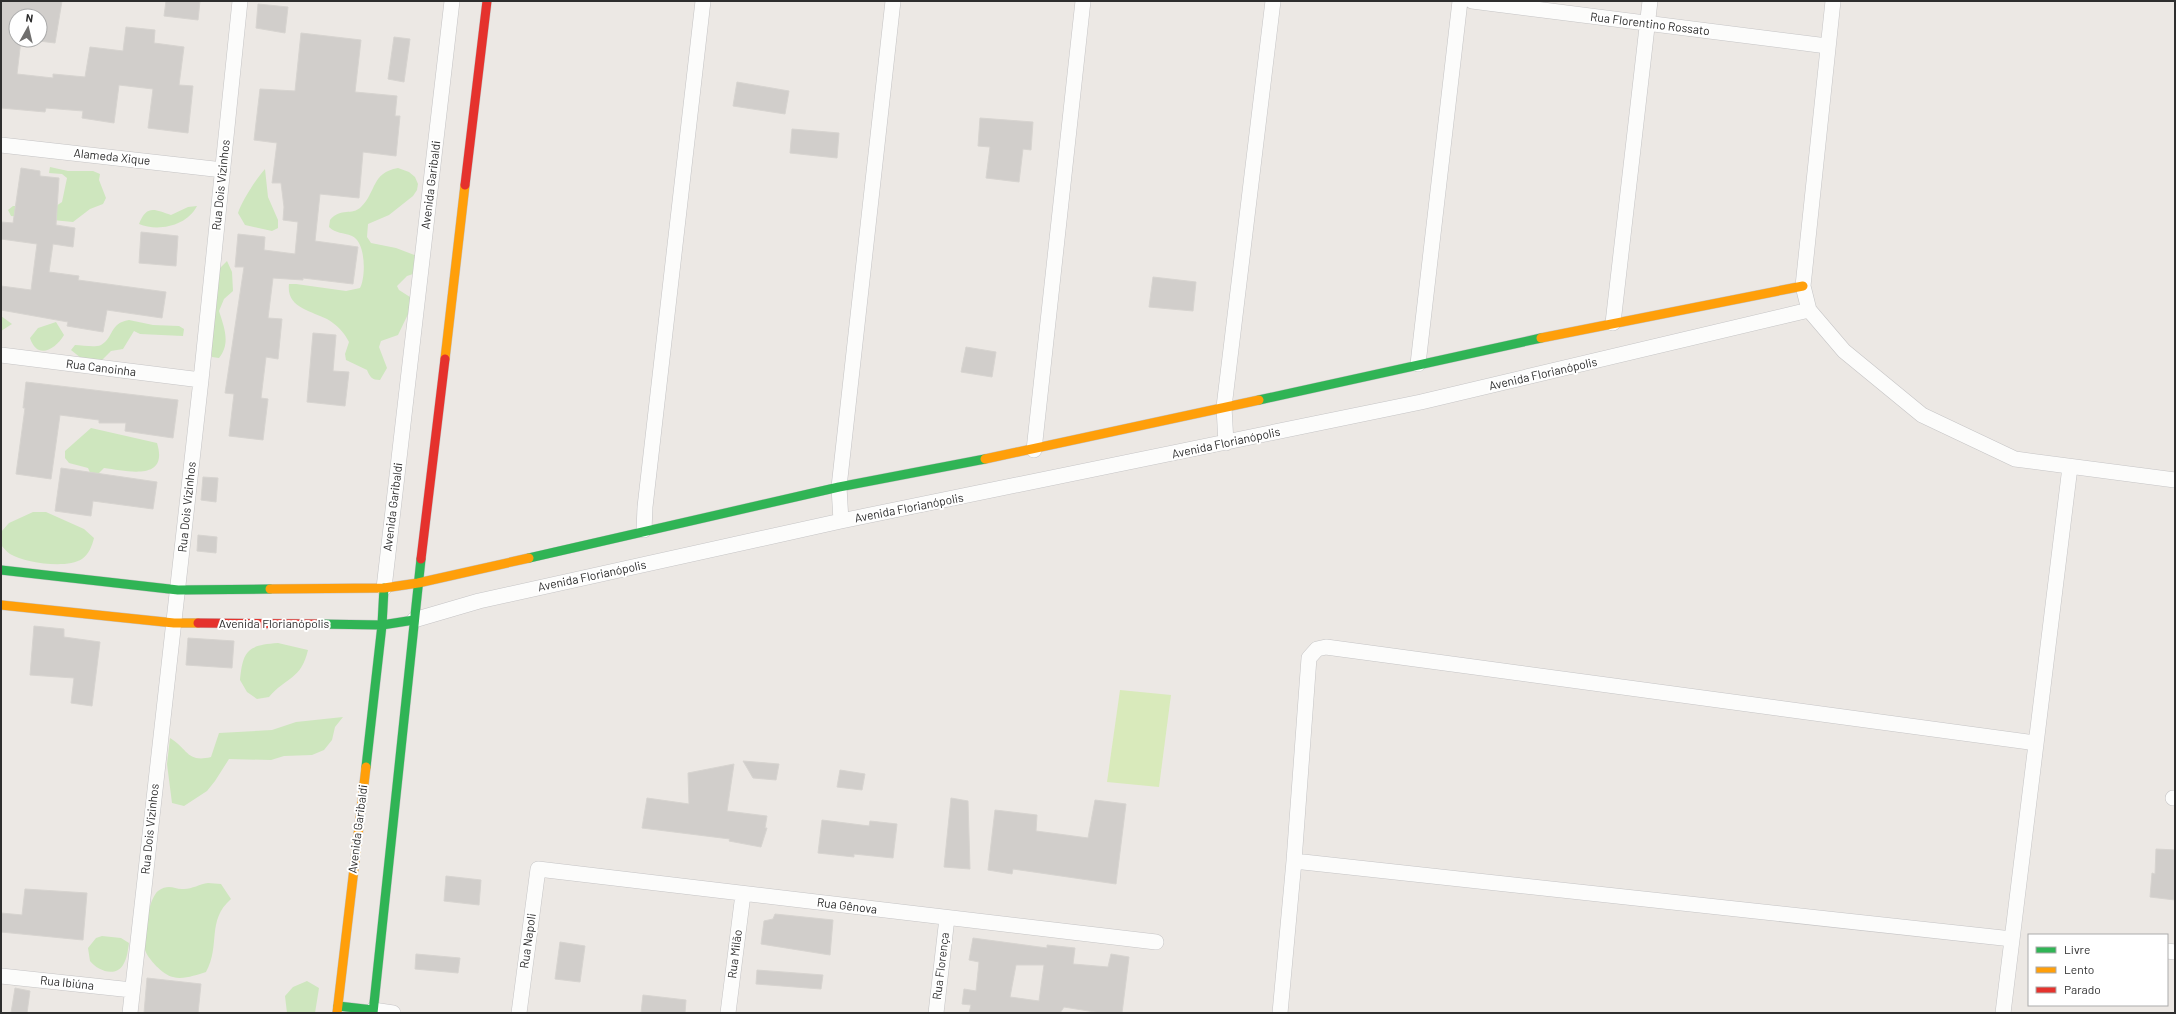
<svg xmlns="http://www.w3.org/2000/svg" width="2176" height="1014" font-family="Barlow,sans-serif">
<rect width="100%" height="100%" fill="#ece8e4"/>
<path fill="#cee6be" d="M 50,167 L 68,171 L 93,171 L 100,174 L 99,180 L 106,198 L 103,204 L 90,209 L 73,222 L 11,216 L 8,210 L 13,206 L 56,206 L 62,202 L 67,178 L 62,174 L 49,173 Z
M 398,168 L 409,172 L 415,177 L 418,184 L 417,190 L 413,196 L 389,215 L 368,224 L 367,237 L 371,243 L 396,248 L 417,256 L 417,268 L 413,274 L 407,276 L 397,286 L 399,290 L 410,297 L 410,310 L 398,335 L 381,341 L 379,347 L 387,368 L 380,380 C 372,380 370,377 367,370 L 346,360 L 345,354 L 349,342 C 344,332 337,325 327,319 C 312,311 286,308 289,284 L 296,284 L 346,291 L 360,288 C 366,277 366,242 352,236 C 343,232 336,234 329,227 L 330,220 C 341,207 352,216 361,207 C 377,191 371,173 398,168 Z
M 265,169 L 268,197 L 278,220 L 278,228 L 272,231 L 245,225 L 238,213 C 242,201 256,179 265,169 Z
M 197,206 C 187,226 158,232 139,224 C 147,204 155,210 171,215 L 188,207 Z
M 227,261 L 232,272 L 233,291 L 224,299 L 219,311 C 224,327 231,343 219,358 L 212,357 L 211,351 L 218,270 Z
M 1,316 L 12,324 L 1,331 Z
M 129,320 L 153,325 L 179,326 L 184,329 L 183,336 L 140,334 L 134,331 L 123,349 L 111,351 L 101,361 L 86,362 L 71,350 L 75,345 C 83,345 94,348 101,345 C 114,338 109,323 129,320 Z
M 56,322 L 64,335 C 55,350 37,360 30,338 L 38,328 Z
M 91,428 L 157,443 C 169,482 127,471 104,468 L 99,473 L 95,485 L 88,468 L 69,463 L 65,458 L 65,451 Z
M 33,512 L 46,512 L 84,529 L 94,538 C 92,546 89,554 82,559 C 67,569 25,563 10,554 C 7,552 4,548 1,545 L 1,532 L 9,523 Z
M 278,643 L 308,650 C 301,680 286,677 269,697 L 257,699 L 247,692 L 240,680 C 243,651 247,645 278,643 Z
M 343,717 L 335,727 L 332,740 L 324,750 L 312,755 L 284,756 L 271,760 L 229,759 L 215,781 L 207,791 L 184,806 L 172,803 L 167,764 L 170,738 C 188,749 187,763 211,757 L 219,733 L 272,730 L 296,722 Z
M 208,883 L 221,884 L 231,899 C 206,921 221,945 206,972 C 196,975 183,980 173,977 C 163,975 148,959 145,950 C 141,940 149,898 158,891 C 170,883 174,890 184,889 C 192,889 200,884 208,883 Z
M 102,936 L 121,938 L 129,943 C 128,950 127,959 123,965 C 115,978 97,970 90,961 L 88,948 L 96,938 Z
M 307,981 L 319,988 L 315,1013 L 287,1013 L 285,996 L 293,987 Z"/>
<path fill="#d9eabb" d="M 1120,690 L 1171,695 L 1159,787 L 1107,782 Z"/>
<path fill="#d1cecb" stroke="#d7d4d0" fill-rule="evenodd" d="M 1,1 L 62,1 L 55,43 L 31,40 L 40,40 L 40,16 L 16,16 L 16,40 L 21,40 L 17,74 L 53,78 L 53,74 L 85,77 L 90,47 L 123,51 L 126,27 L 155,30 L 154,43 L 184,47 L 179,85 L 193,86 L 188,133 L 148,128 L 153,89 L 119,85 L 114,123 L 82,118 L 83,111 L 46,108 L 45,112 L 1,108 Z
M 166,1 L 200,1 L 198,20 L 164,16 Z
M 258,4 L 288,7 L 285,33 L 256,28 Z
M 301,33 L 361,40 L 355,92 L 397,96 L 395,116 L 400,116 L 396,156 L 363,152 L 359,198 L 320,194 L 315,241 L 358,247 L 353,284 L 303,278 L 303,280 L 273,278 L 268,318 L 282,319 L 278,359 L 266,357 L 261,398 L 268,399 L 263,440 L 229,436 L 234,394 L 225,393 L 244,267 L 235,267 L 238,234 L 265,237 L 264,250 L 295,254 L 298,222 L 283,220 L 284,207 L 281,183 L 272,183 L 277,143 L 254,140 L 260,89 L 295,91 Z
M 394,37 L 410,39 L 404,82 L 388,79 Z
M 737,82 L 789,91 L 785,114 L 733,106 Z
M 980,118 L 1033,122 L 1031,150 L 1023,149 L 1019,182 L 986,178 L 990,147 L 978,146 Z
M 792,129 L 839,133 L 837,158 L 790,153 Z
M 21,168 L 40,171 L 40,176 L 59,178 L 56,225 L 75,228 L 73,247 L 53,244 L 49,272 L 79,276 L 78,280 L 166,292 L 162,318 L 107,310 L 103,332 L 67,326 L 68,322 L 1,310 L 1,286 L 31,290 L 37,244 L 1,239 L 1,222 L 13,223 Z
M 141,232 L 178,236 L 176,266 L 139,263 Z
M 1153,277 L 1196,282 L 1193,311 L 1149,307 Z
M 313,333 L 336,335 L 333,371 L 349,372 L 345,406 L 307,402 Z
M 966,347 L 996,352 L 992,377 L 961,372 Z
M 26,382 L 178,400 L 173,438 L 125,431 L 126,423 L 99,423 L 99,420 L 60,415 L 51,479 L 16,474 L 25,408 L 23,408 Z
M 61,468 L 157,482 L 153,509 L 93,501 L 91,516 L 55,511 Z
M 203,477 L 218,478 L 216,502 L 201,500 Z
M 198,535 L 217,537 L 216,553 L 197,551 Z
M 34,626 L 64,629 L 64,637 L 100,642 L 92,706 L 71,703 L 74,678 L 30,675 Z
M 188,638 L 234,641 L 232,668 L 186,665 Z
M 743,761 L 779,764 L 776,780 L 753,778 Z
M 734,764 L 727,811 L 767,816 L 765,828 L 767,828 L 761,847 L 729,841 L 730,839 L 642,828 L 647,798 L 689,804 L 688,773 Z
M 840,770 L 865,774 L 862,790 L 837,787 Z
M 951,798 L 968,801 L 970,869 L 944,867 Z
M 1095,800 L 1126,804 L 1116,884 L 1013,869 L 1012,874 L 988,870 L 995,810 L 1037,815 L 1036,831 L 1088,838 Z
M 822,820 L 869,826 L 870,821 L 897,824 L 893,858 L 854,854 L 854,857 L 818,853 Z
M 2156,849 L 2175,850 L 2175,900 L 2150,897 L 2152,873 L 2155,874 Z
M 446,876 L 481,880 L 479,905 L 444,901 Z
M 25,889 L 87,893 L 83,940 L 1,932 L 1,913 L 22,915 Z
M 775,914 L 833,920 L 830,955 L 761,944 L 764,921 L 773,919 Z
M 973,938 L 1047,948 L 1047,945 L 1075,948 L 1073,964 L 1108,967 L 1111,954 L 1129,957 L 1122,1013 L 1101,1013 L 1064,1007 L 1060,1013 L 969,1013 L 971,1005 L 962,1004 L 964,989 L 976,991 L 979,962 L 969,960 ZM 1016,965 L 1044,965 L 1039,1001 L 1010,997 Z
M 560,942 L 585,946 L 580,982 L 555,979 Z
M 416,954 L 460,958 L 458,973 L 415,969 Z
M 757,970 L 823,975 L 821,989 L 756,984 Z
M 147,978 L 201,984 L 198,1013 L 144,1013 Z
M 15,988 L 30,991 L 27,1013 L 11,1013 Z
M 643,995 L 686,1000 L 685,1013 L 641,1013 Z"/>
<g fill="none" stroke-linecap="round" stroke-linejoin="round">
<defs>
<path id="street" d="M 1472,1 L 1827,46
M 1833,1 L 1803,286 L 1809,310 L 1844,351 L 1922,415 L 2015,459 L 2175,480
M 1,145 L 223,170
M 1613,323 L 1650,1
M 1,355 L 201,380
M 1418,364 L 1460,1
M 1226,443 L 1224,407 L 1273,1
M 1034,450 L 1083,1
M 841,521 L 839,487 L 893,1
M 644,530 L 645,507 L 703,1
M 384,588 L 452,1
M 414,620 L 479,601 L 841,521 L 1421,402 L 1809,310
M 2173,798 L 2175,798
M 1294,861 L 2012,939
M 2167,951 L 2175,952
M 1,976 L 132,990
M 373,1010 L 393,1013
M 130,1013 L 201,380 L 240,1
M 519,1013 L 538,869 L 1156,942
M 728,1013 L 743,894
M 936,1013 L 947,918
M 1280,1013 L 1294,861 L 1309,658 L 1317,649 L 1326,647 L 2036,743
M 2003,1013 L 2070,467"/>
<path id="fast" d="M 1259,400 L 1541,338
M 529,558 L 839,487 L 985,459
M 1,570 L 178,590 L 270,589
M 318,624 L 382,625 L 414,620
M 366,767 L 382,625 L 384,588
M 338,1006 L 373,1010
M 373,1013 L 421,559"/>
<path id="slow" d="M 1541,338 L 1803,286
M 445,359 L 465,185
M 985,459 L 1259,400
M 270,589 L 384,588 L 418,583 L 529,558
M 1,605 L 174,623 L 198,623
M 337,1013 L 366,767"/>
<path id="jam" d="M 465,185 L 487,1
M 421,559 L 445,359
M 198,623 L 318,624"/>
</defs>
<use href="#street" stroke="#c5c4c5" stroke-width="16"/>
<use href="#fast" stroke="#c5c4c5" stroke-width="10"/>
<use href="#slow" stroke="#c5c4c5" stroke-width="10"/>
<use href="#jam" stroke="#c5c4c5" stroke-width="10"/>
<use href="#street" stroke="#fcfcfb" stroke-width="15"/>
<use href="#fast" stroke="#30b455" stroke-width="9"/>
<use href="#slow" stroke="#ff9f0a" stroke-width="9"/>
<use href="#jam" stroke="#e5322d" stroke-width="9"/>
</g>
<g text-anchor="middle" stroke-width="4" stroke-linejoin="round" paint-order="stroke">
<g font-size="12" fill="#2e2e2e" stroke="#fff">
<text transform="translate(1650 24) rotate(7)" y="4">Rua Florentino Rossato</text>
<text transform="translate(112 157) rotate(6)" y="4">Alameda Xique</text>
<text transform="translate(221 185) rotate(-84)" y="4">Rua Dois Vizinhos</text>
<text transform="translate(431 185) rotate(-83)" y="4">Avenida Garibaldi</text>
<text transform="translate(101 368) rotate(7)" y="4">Rua Canoinha</text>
<text transform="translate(1543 374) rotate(-13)" y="4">Avenida Florianópolis</text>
<text transform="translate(1226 443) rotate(-12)" y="4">Avenida Florianópolis</text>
<text transform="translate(187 507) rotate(-84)" y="4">Rua Dois Vizinhos</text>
<text transform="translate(393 507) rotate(-83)" y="4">Avenida Garibaldi</text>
<text transform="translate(909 508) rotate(-11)" y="4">Avenida Florianópolis</text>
<text transform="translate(592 576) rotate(-12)" y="4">Avenida Florianópolis</text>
<text x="274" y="628">Avenida Florianópolis</text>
<text transform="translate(150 829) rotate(-84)" y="4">Rua Dois Vizinhos</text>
<text transform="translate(358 829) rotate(-83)" y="4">Avenida Garibaldi</text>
<text transform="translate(847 906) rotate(7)" y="4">Rua Gênova</text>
<text transform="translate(528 941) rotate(-82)" y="4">Rua Napoli</text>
<text transform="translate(735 954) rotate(-83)" y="4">Rua Milão</text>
<text transform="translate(941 966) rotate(-83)" y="4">Rua Florença</text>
<text transform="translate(67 983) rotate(6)" y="4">Rua Ibiúna</text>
</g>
</g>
<rect width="2176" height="1014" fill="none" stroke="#2e2e2e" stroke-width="4"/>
<rect x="2028" y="934" width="140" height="72" fill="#ffffff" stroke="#ababab"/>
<rect x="2036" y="947" width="20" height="6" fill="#30b455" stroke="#ababab"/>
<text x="2064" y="954" font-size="12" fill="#2e2e2e">Livre</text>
<rect x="2036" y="967" width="20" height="6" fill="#ff9f0a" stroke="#ababab"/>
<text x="2064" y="974" font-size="12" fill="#2e2e2e">Lento</text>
<rect x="2036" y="987" width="20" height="6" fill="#e5322d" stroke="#ababab"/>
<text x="2064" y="994" font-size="12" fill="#2e2e2e">Parado</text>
<g transform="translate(28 28) rotate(8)"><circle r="19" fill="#ffffff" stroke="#ababab"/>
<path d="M0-3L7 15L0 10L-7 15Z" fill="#706f6e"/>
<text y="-6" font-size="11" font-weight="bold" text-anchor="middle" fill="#2e2e2e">N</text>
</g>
</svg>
